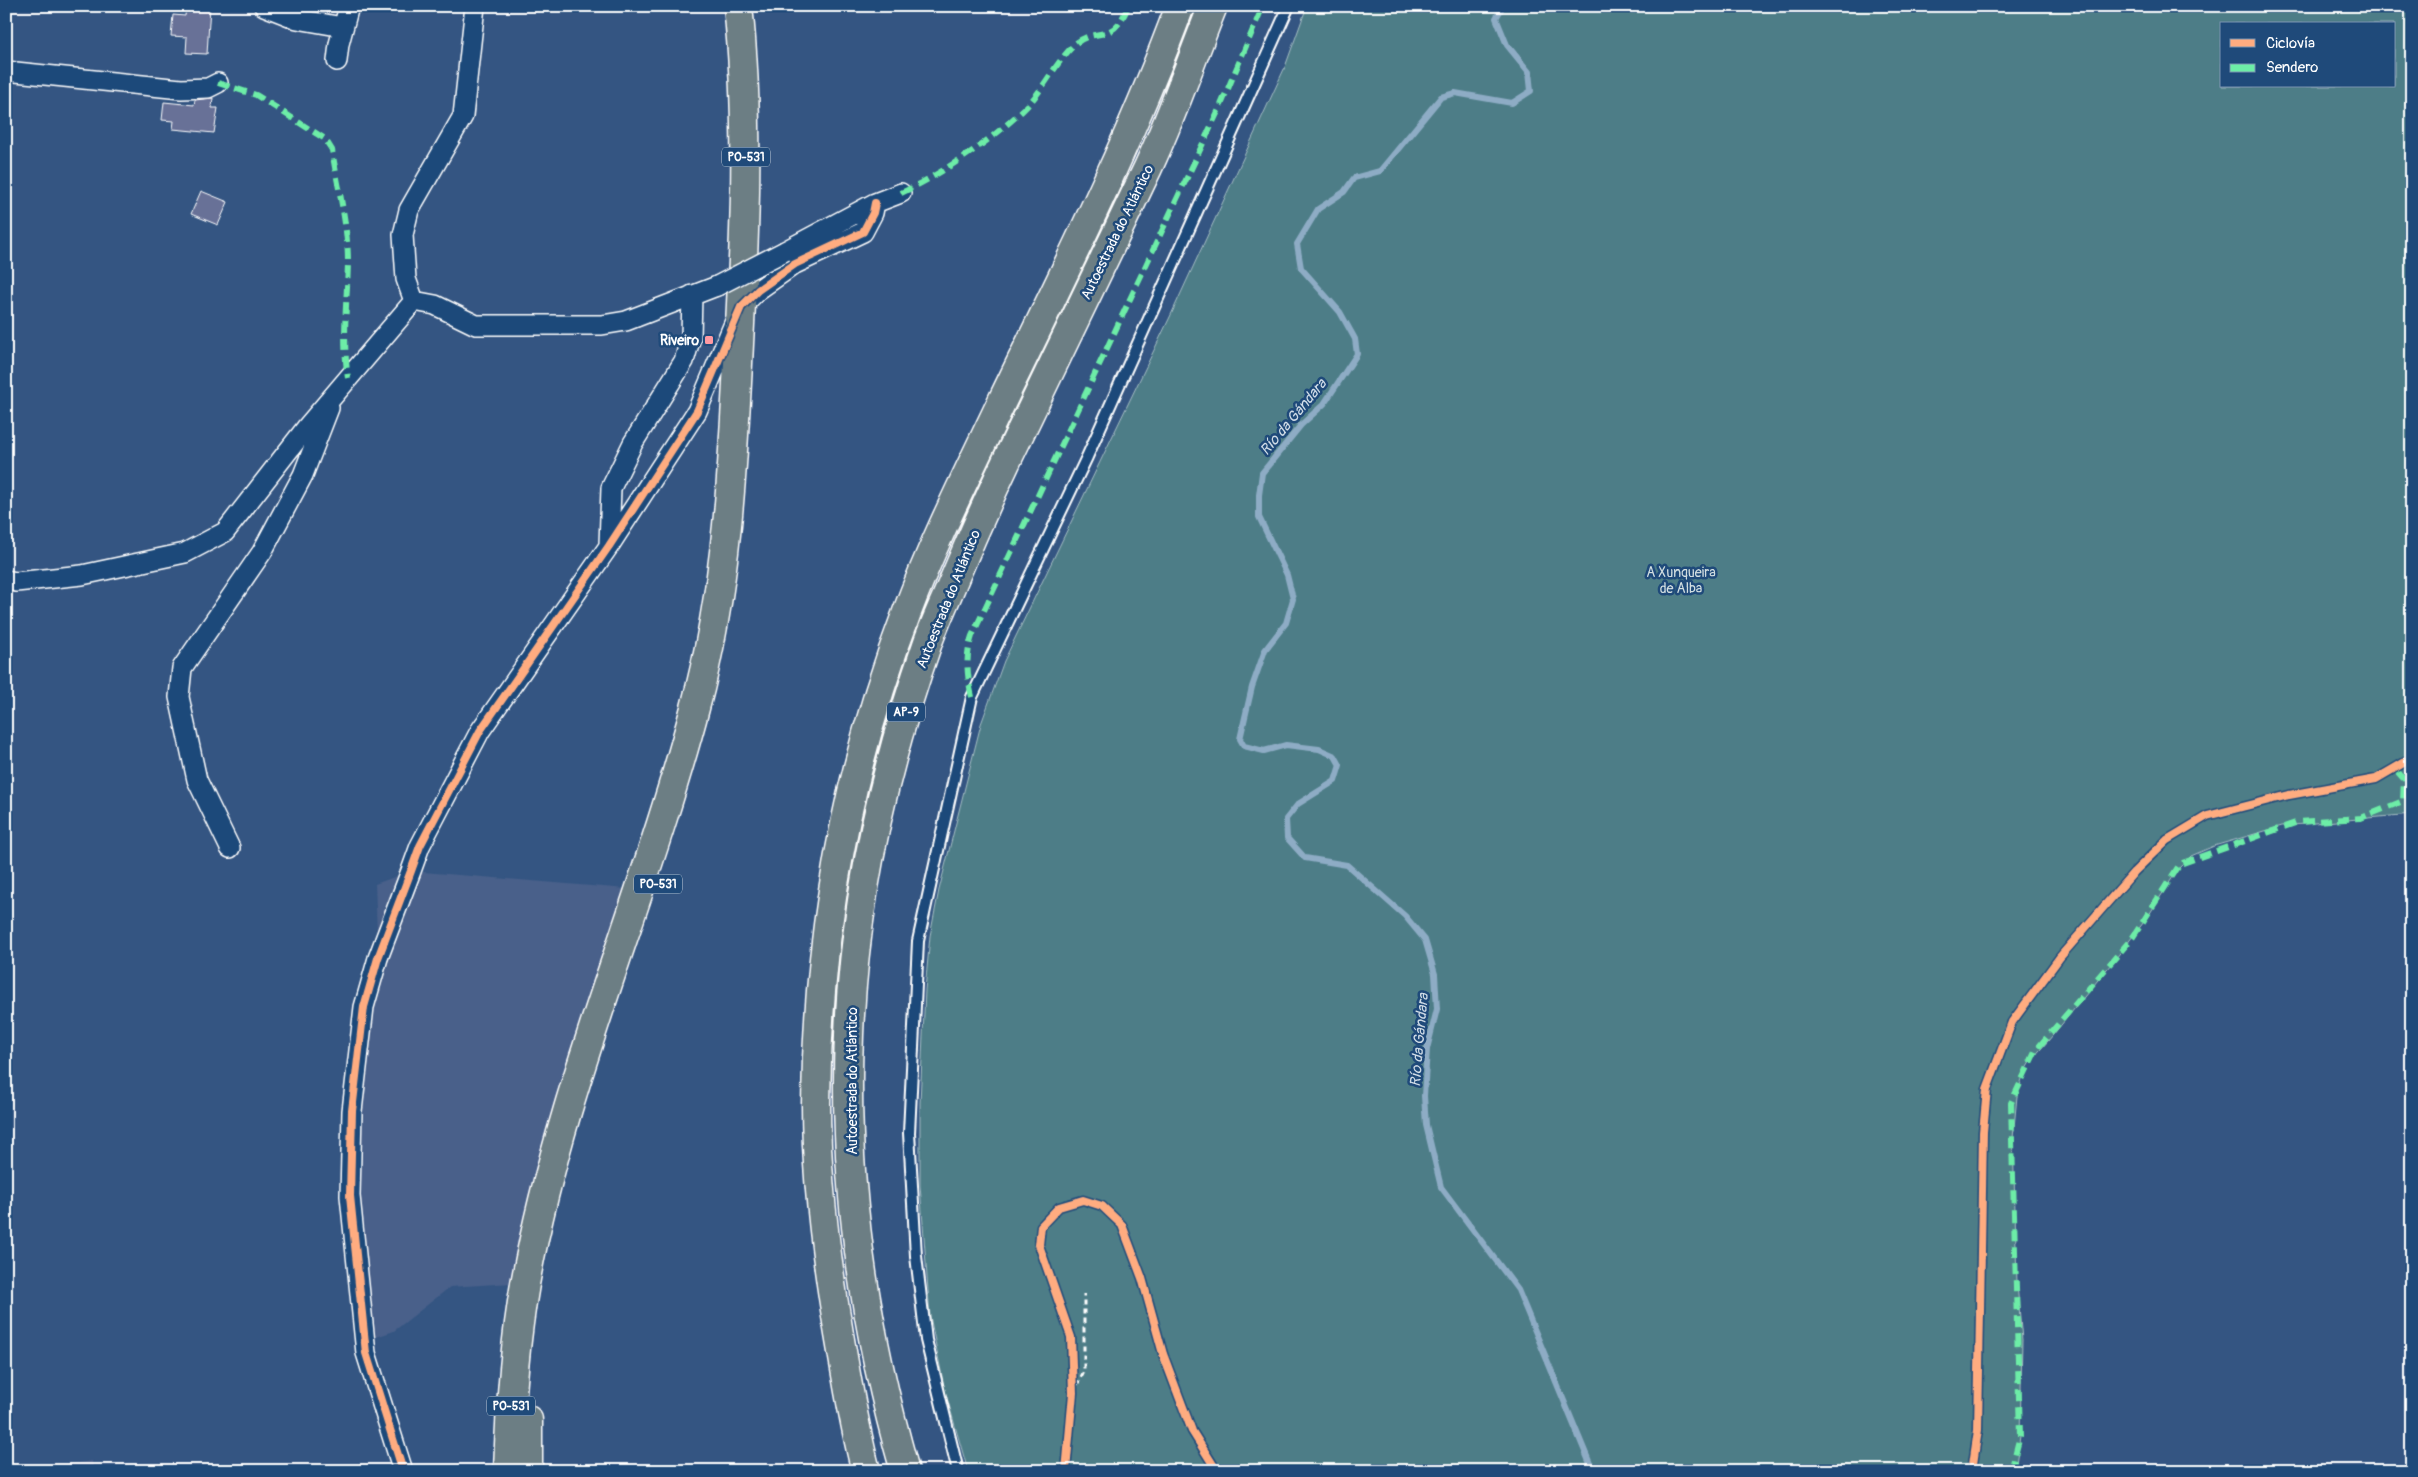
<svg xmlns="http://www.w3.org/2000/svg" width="2418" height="1477" font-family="Pangolin,sans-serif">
<rect width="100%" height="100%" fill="#345582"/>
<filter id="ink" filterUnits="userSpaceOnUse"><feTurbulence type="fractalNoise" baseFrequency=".02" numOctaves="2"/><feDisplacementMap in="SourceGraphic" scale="10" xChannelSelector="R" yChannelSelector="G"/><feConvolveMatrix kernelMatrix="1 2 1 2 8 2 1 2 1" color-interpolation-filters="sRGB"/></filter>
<g filter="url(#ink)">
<path fill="#48608a" d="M 411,871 L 639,890 L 526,1282 L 450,1287 L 394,1331 L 364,1341 L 355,1081 L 378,958 L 375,884 Z
M 92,1461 L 94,1471 L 27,1471 Z"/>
<path fill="#4d7d87" stroke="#a6bec3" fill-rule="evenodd" d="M 1307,6 L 2412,6 L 2412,814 L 2282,826 L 2214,846 L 2191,856 L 2178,869 L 2147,918 L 2116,958 L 2048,1041 L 2032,1059 L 2024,1072 L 2017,1096 L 2013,1138 L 2017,1284 L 2022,1340 L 2020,1436 L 2015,1471 L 968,1471 L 945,1391 L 930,1316 L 920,1185 L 920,1103 L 925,990 L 930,936 L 939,890 L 981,724 L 1004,661 L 1170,317 L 1285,67 ZM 2222,24 L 2394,24 L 2394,86 L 2222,86 Z"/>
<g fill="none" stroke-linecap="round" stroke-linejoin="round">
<path stroke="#8eacc5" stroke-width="6" d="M 1503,6 L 1496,18 L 1507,45 L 1529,72 L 1531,91 L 1512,103 L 1455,93 L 1441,97 L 1380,171 L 1354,178 L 1344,192 L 1318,209 L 1297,244 L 1301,268 L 1340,312 L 1355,339 L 1357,354 L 1324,404 L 1301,425 L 1262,473 L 1259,495 L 1259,517 L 1287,575 L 1293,599 L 1286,623 L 1265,650 L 1252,687 L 1240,739 L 1244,746 L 1264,751 L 1286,745 L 1319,749 L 1335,756 L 1340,765 L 1335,781 L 1298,804 L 1286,819 L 1287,838 L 1305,858 L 1347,865 L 1405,916 L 1425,940 L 1435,974 L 1437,1009 L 1427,1049 L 1424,1096 L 1426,1125 L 1441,1187 L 1518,1290 L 1593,1471"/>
</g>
<path fill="#687197" stroke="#fff" d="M 186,6 L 210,6 L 207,54 L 186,53 L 187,37 L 171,36 L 173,15 L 185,16 Z
M 213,98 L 212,108 L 218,108 L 214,133 L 173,129 L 174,121 L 162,120 L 164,102 L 194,105 L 195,100 Z
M 201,191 L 228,202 L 218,225 L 191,214 Z"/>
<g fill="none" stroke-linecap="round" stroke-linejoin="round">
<defs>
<path id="lane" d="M 958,1471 L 926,1340 L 916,1256 L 909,1133 L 918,941 L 972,697 L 1087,457 L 1289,6"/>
<path id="street" d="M 264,6 L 297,19 L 343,27
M 475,6 L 463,116 L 409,210 L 403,235 L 406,279 L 414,301 L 435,305 L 476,325 L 602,325 L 626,321 L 717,286
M 337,61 L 339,44 L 349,6
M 6,71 L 181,89 L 208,88 L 218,83
M 785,251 L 875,203 L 901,193
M 609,545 L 611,488 L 633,443 L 684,361 L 691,337 L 692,295
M 6,580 L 16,582 L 82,575 L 185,553 L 225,532 L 306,428 L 414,301
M 230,848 L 197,780 L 179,697 L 182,668 L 262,552 L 303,475 L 329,408
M 403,1471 L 366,1353 L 350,1196 L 352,1111 L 364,1007 L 378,958 L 411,871 L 420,846 L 480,731 L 609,546 L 697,411 L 741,307 L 758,290 L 795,264 L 863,232 L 873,213 L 875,203"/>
<path id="primary" d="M 528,1420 L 528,1471
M 508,1471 C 510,1408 514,1346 525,1284 C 561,1086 644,901 695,708 C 727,589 733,467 739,344 C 745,231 750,118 738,6"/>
<path id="highway" d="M 866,1471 C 854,1426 847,1380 839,1334 C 826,1258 816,1181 816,1104 C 817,936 847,769 907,612 C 934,540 969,471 1002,401 C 1065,271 1130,142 1180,6
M 905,1471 C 865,1331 843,1181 849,1035 C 854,902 884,767 928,642 C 936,620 946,599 955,577 C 976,527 998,478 1022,429 C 1062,346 1103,262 1143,178 C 1170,123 1190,63 1213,6"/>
</defs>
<use href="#lane" stroke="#fff" stroke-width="14"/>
<use href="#street" stroke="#fff" stroke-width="22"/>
<use href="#primary" stroke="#fff" stroke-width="31"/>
<use href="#highway" stroke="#fff" stroke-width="31"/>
<path stroke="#fff" stroke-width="3" stroke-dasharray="5 4" stroke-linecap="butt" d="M 1073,1393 L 1084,1371 L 1084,1294
M 1066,1471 L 1073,1393 L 1071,1337 L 1039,1245 L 1041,1226 L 1059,1207 L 1083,1200 L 1102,1206 L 1122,1225 L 1142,1278 L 1163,1354 L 1192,1431 L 1217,1471
M 1972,1471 L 1978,1430 L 1983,1132 L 1987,1089 L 2012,1022 L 2060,957 L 2134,872 L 2167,840 L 2207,816 L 2289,795 L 2376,779 L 2412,758"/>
<use href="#lane" stroke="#1f4a7a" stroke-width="10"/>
<use href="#street" stroke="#1f4a7a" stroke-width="19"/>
<use href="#primary" stroke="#6c7e84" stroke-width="28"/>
<use href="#highway" stroke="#6c7e84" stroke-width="28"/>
<defs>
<path id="street-bridge" d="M 717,286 L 785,251"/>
</defs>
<use href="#street-bridge" stroke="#fff" stroke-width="22" stroke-linecap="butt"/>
<use href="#street-bridge" stroke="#1f4a7a" stroke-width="19"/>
<path stroke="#6deda7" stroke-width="6" stroke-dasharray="12 6" stroke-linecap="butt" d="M 218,83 L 256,95 L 325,139 L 332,150 C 338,188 348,224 348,263 C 347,302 342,339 348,378
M 901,193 C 942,174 991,141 1024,109 C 1042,92 1054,65 1073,46 C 1095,24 1112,48 1128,6
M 972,697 C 967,675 965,658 972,636 L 1221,105 L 1263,6
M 2011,1471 L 2020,1436 L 2011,1103 L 2036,1050 L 2133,937 L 2180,864 L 2298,822 L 2361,818 L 2403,801 L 2404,779 L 2394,768"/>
<defs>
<path id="cycleway" d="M 403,1471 L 366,1353 L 350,1196 L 352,1111 L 364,1007 L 378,958 L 411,871 L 420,846 L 480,731 L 609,546 L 697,411 L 741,307 L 758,290 L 795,264 L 863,232 L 873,213 L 875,203
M 1066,1471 L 1073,1393 L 1071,1337 L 1039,1245 L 1041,1226 L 1059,1207 L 1083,1200 L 1102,1206 L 1122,1225 L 1142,1278 L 1163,1354 L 1192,1431 L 1217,1471
M 1972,1471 L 1978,1430 L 1983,1132 L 1987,1089 L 2012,1022 L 2060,957 L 2134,872 L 2167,840 L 2207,816 L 2289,795 L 2376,779 L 2412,758"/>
</defs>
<use href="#cycleway" stroke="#1f4a7a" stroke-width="11"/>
<use href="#cycleway" stroke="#ffac80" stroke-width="8"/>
</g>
</g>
<rect fill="#ff9aa2" stroke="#1f4a7a" stroke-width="2" x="704" y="335" width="10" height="10" rx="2.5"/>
<g text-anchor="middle" stroke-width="5" stroke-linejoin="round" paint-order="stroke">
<g fill="#1f4a7a" stroke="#bcc9d7" stroke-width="1">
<rect x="722" y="147.5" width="48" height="19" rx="4"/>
<rect x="887" y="702.5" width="38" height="19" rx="4"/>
<rect x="634" y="874.5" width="48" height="19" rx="4"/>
<rect x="487" y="1396.5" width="48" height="19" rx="4"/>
</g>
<g font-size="12" font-weight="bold" fill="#fff">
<text x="746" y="161">PO-531</text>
<text x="906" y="716">AP-9</text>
<text x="658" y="888">PO-531</text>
<text x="511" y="1410">PO-531</text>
</g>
<g font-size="14" fill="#fff" stroke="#1f4a7a">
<text transform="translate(1117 232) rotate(-64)" y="5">Autoestrada do Atlántico</text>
<text transform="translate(948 599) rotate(-68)" y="5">Autoestrada do Atlántico</text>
<text transform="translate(852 1081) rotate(-90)" y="5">Autoestrada do Atlántico</text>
</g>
<g font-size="14" font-weight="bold" fill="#fff" stroke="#1f4a7a" text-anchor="end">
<text x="699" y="345">Riveiro</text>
</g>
<g font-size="14" fill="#d2dee1" stroke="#1f4a7a">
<text x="1681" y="577">A Xunqueira<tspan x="1681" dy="16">de Alba</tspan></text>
</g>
<g font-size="15" font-style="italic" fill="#d0dce7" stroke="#1f4a7a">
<text transform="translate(1293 417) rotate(-50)" y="5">Río da Gándara</text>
<text transform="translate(1419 1040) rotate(-85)" y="5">Río da Gándara</text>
</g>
</g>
<rect width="2418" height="1477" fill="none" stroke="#1f4a7a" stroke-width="25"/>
<rect x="12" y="12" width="2393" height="1452" fill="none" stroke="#fff" stroke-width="2" filter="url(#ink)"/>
<rect x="2220" y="22" width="175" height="65" fill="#1f4a7a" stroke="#7992af"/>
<rect x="2230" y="39" width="25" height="8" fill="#ffac80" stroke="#7992af"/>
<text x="2266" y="48" font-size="15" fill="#ffffff">Ciclovía</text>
<rect x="2230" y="64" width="25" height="8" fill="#6deda7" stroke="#7992af"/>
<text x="2266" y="72" font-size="15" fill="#ffffff">Sendero</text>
</svg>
